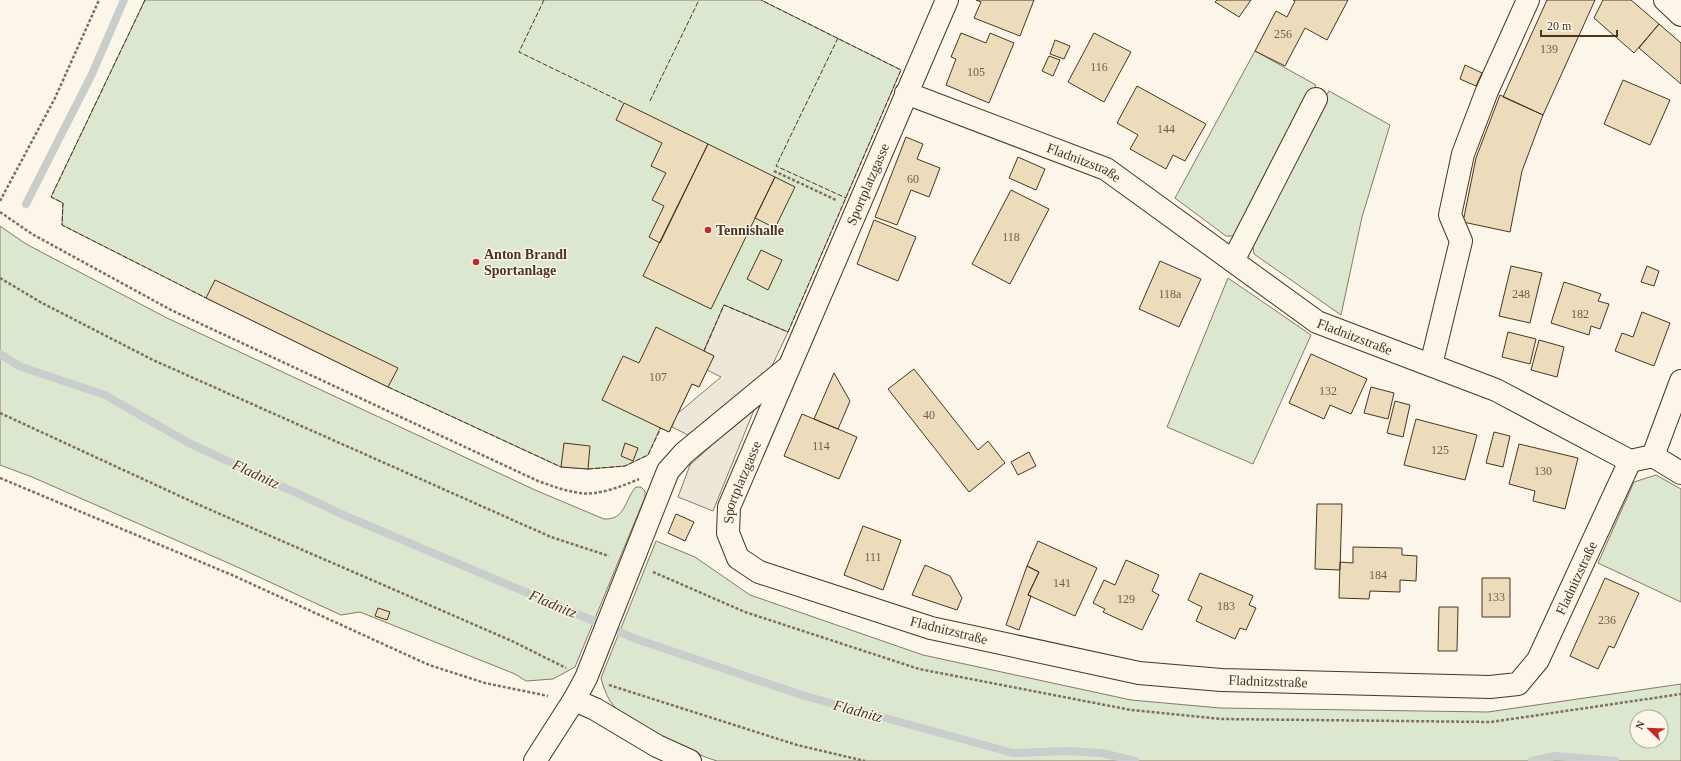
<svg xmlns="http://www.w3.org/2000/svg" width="1681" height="761" font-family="'Times New Roman',serif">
<rect width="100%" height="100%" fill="#fbf6e9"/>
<path fill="#dce7d0" stroke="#887966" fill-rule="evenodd" d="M 145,0 L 761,0 L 901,70 L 788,332 L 724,305 L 704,350 L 714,356 L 699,387 L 692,384 L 669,432 L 660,428 L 648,455 L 625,466 L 588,469 L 561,467 L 388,387 L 206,298 L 62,225 L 63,203 L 51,197 Z
M 1255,51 L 1316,85 L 1242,228 L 1234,236 L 1226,236 L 1175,198 Z
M 1329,91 L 1390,125 L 1362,217 L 1341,315 L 1254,254 L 1252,240 Z
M 0,226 L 26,244 L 167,318 L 535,490 L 604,519 C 626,520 624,500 636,487 L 641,487 L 645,491 L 645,497 L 575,667 L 553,679 L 526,681 L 515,674 L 360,612 L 341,615 L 235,566 L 32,477 L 0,465 Z
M 1228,278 L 1311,335 L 1253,464 L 1167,427 Z
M 1656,475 L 1681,489 L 1681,602 L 1598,563 L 1634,482 Z
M 656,541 L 695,557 L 750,595 L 923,655 L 1131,700 L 1220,708 L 1488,712 L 1681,684 L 1681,761 L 717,761 C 691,753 625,724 610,701 C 606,694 603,686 601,678 ZM 1637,717 L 1661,717 L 1661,741 L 1637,741 Z"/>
<path fill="#ede7d9" stroke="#887966" d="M 724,305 L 788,332 L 770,370 L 688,435 L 672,427 L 677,414 L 721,377 L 707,370 L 714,356 L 704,351 Z
M 756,405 L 713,511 L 678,497 L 690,465 Z"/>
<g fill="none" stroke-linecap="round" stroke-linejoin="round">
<path stroke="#c9cecd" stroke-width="8" d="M 26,204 L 92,74 L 124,0
M 0,354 L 19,366 L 105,395 L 189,443 L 346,516 L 636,639 L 805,696 L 1013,753 L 1066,751 L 1102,753 L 1135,761
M 1532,761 L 1555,756 L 1615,761"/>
</g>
<path fill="#ecdcbc" stroke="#4a3520" d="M 976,0 L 1034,0 L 1020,36 L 974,18 L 981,2 Z
M 1217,0 L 1251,0 L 1239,17 L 1215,2 Z
M 1293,0 L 1348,0 L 1327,40 L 1305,28 L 1285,66 L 1255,51 L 1276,11 L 1287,17 L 1295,1 Z
M 1547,0 L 1595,0 L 1543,115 L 1503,97 Z
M 1603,0 L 1631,0 L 1659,24 L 1634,53 L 1594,18 Z
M 1659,24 L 1681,43 L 1681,84 L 1639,48 Z
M 961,33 L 986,43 L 990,33 L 1014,43 L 989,103 L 946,85 L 956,59 L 951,57 Z
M 1094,33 L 1131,52 L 1104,102 L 1068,82 Z
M 1055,40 L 1070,46 L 1064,59 L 1050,54 Z
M 1049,56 L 1060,60 L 1053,76 L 1042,71 Z
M 1465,65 L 1482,73 L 1476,86 L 1460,79 Z
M 1623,80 L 1670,100 L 1650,145 L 1604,124 Z
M 1137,86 L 1206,124 L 1185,161 L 1173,155 L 1166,169 L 1130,149 L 1138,135 L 1117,123 Z
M 1500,95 L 1543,115 L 1522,171 L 1510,232 L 1463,222 L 1476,158 Z
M 624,103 L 708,144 L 660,243 L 649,237 L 664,206 L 652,200 L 666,173 L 651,166 L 662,143 L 616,120 Z
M 906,137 L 923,144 L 917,159 L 940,168 L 929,197 L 911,190 L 897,225 L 875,217 Z
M 708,144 L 775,177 L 711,309 L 643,276 Z
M 1018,157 L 1045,169 L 1036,190 L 1009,178 Z
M 775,177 L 795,187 L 775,228 L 755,218 Z
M 1011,190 L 1049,209 L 1010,284 L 972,264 Z
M 874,220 L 916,237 L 898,281 L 857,264 Z
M 761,250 L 782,260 L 768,290 L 747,279 Z
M 1160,261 L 1201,279 L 1179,327 L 1139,309 Z
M 1511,266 L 1542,273 L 1530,323 L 1499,316 Z
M 1647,266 L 1659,271 L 1654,286 L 1641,282 Z
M 215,280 L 398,368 L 388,387 L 206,298 Z
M 1564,282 L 1601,294 L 1598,301 L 1609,304 L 1600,329 L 1591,326 L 1589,335 L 1551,323 Z
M 1642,312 L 1670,323 L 1654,366 L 1615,351 L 1622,333 L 1633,337 Z
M 656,327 L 714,356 L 699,387 L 692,384 L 669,432 L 602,400 L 623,356 L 639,363 Z
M 1508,332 L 1536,339 L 1530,364 L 1502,357 Z
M 1539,340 L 1564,347 L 1557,377 L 1531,370 Z
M 1311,354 L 1367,379 L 1351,414 L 1330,405 L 1324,419 L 1289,403 Z
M 914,369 L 978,450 L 988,441 L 1005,463 L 969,492 L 888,389 Z
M 834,373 L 850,401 L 838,429 L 814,419 Z
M 1371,387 L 1394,393 L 1388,419 L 1364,413 Z
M 1395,401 L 1410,405 L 1403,437 L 1387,433 Z
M 802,414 L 857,437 L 839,479 L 784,456 Z
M 1416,419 L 1477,435 L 1465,480 L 1404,465 Z
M 1494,432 L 1510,436 L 1503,467 L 1486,463 Z
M 564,443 L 590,446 L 588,469 L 561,467 Z
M 625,443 L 638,448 L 633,461 L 621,456 Z
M 1519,444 L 1578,458 L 1565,509 L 1533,501 L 1535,491 L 1509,484 Z
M 1029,452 L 1036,466 L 1018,475 L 1011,462 Z
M 1317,504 L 1342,504 L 1340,570 L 1315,569 Z
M 676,514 L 694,522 L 685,541 L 668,533 Z
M 863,526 L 901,540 L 883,590 L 844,575 Z
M 1038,541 L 1097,568 L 1075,616 L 1028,595 L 1039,572 L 1027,566 Z
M 1353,547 L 1402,548 L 1402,555 L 1417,556 L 1416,581 L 1400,580 L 1400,592 L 1370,591 L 1369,599 L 1339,598 L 1340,562 L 1353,563 Z
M 1126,560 L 1159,575 L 1152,591 L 1159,595 L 1142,630 L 1103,612 L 1105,609 L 1093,603 L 1104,580 L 1115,585 Z
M 925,565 L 950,576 L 962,598 L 957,610 L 912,595 Z
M 1027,566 L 1039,572 L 1028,595 L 1031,596 L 1019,630 L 1006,625 Z
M 1200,573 L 1253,596 L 1249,605 L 1256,608 L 1246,630 L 1240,628 L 1235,639 L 1196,621 L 1202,607 L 1188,600 Z
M 1482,578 L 1510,578 L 1510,617 L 1482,617 Z
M 1605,578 L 1639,593 L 1614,648 L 1609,646 L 1598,669 L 1570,656 Z
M 1439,607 L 1458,607 L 1457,651 L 1438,651 Z
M 378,608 L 390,612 L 387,620 L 375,616 Z"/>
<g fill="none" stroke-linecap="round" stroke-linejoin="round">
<defs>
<g id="minor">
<path d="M 1665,0 L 1681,15"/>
<path id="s1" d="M 906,93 L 1106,169 L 1317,322 L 1496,390 L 1630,461 L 1538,660 L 1518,684 L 1490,687 L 1221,680 L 1139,673 L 931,628 L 759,572 L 738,558 L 728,533 L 729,507 C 801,338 874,169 947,0"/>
<path d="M 1233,261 L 1316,99"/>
<path d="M 1431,365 L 1461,241 L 1450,215 L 1463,154 L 1487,91 L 1528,0"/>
<path d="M 1653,456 L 1681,473"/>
<path d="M 1630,461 L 1653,456 L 1681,381"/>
<path d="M 574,700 L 595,709 L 657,746 L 690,761"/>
<path d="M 535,761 L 574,700 L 586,678 L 668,471 L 684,453 L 786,369"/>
</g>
</defs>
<use href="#minor" stroke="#4a3520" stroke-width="24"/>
<path stroke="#7f6f5c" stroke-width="2.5" stroke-dasharray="3 2" stroke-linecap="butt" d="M 774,171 L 836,200
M 0,201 L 55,98 L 99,0
M 0,212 L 32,234 L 171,310 L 538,481 C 552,486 565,491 580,493 C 597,496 623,486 639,479
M 0,278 L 42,303 L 153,360 L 551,537 L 609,556
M 0,413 L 197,504 L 512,641 L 566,668
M 0,478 L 232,575 L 429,665 L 485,683 L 548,696
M 653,572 L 745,612 L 919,669 L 1131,710 L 1222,719 L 1491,722 L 1681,694
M 609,685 L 797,745 L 865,761"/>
<use href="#minor" stroke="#fbf6e9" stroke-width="22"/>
<path stroke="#4a3520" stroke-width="1" stroke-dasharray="5 2" stroke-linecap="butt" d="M 145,0 L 51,197 L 63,203 L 62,225 L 206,298
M 544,0 L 519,52 L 624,103
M 838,38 L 776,166 L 846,198
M 650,101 L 699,0
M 704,351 L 724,305 L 788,332 L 901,70 L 761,0
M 388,387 L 561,467
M 588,469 L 625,466 L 648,455 L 661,428"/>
</g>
<g fill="#c62828" stroke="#fbf6e9" stroke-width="1.5">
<circle cx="708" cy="230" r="4"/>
<circle cx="476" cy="262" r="4"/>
</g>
<g text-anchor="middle" stroke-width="3" stroke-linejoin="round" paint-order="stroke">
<g font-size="12" fill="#725f47">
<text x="1283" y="38">256</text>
<text x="1549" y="53">139</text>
<text x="1099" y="71">116</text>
<text x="976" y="76">105</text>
<text x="1166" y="133">144</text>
<text x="913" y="183">60</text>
<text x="1011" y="241">118</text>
<text x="1170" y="298">118a</text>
<text x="1521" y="298">248</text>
<text x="1580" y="318">182</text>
<text x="658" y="381">107</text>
<text x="1328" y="395">132</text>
<text x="929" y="419">40</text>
<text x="821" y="450">114</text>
<text x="1440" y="454">125</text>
<text x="1543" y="475">130</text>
<text x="873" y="561">111</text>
<text x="1378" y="579">184</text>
<text x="1062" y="587">141</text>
<text x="1496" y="601">133</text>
<text x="1126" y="603">129</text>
<text x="1226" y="610">183</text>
<text x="1607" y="624">236</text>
</g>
<g font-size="14" fill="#4a3520" stroke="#fbf6e9">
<text dy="5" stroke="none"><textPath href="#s1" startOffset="191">Fladnitzstraße</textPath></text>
<text dy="5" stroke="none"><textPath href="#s1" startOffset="2271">Sportplatzgasse</textPath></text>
<text dy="5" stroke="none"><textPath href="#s1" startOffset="515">Fladnitzstraße</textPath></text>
<text dy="5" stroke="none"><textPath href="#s1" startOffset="1947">Sportplatzgasse</textPath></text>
<text transform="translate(1576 578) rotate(-65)" y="5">Fladnitzstraße</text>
<text transform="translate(949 630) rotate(14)" y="5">Fladnitzstraße</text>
<text transform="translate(1268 681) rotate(2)" y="5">Fladnitzstraße</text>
</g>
<g font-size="14" font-weight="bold" fill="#4a3520" stroke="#fbf6e9" text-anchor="start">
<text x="716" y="235">Tennishalle</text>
<text x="484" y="259">Anton Brandl<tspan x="484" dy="16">Sportanlage</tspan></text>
</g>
<g font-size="15" font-style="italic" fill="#4a3520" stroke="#fbf6e9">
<text transform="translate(256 474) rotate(25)" y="5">Fladnitz</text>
<text transform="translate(553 604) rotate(23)" y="5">Fladnitz</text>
<text transform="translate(858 711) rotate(15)" y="5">Fladnitz</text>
</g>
</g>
<g transform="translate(1649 729) rotate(293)"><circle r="19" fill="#fbf6e9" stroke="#b4a999"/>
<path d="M0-3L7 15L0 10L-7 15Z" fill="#c62828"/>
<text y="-6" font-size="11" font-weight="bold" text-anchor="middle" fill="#4a3520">N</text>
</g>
<path d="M1541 30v6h76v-6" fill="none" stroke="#4a3520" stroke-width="2"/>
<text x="1547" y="30" font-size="12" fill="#4a3520" stroke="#fbf6e9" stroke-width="3" paint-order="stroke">20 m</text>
</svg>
